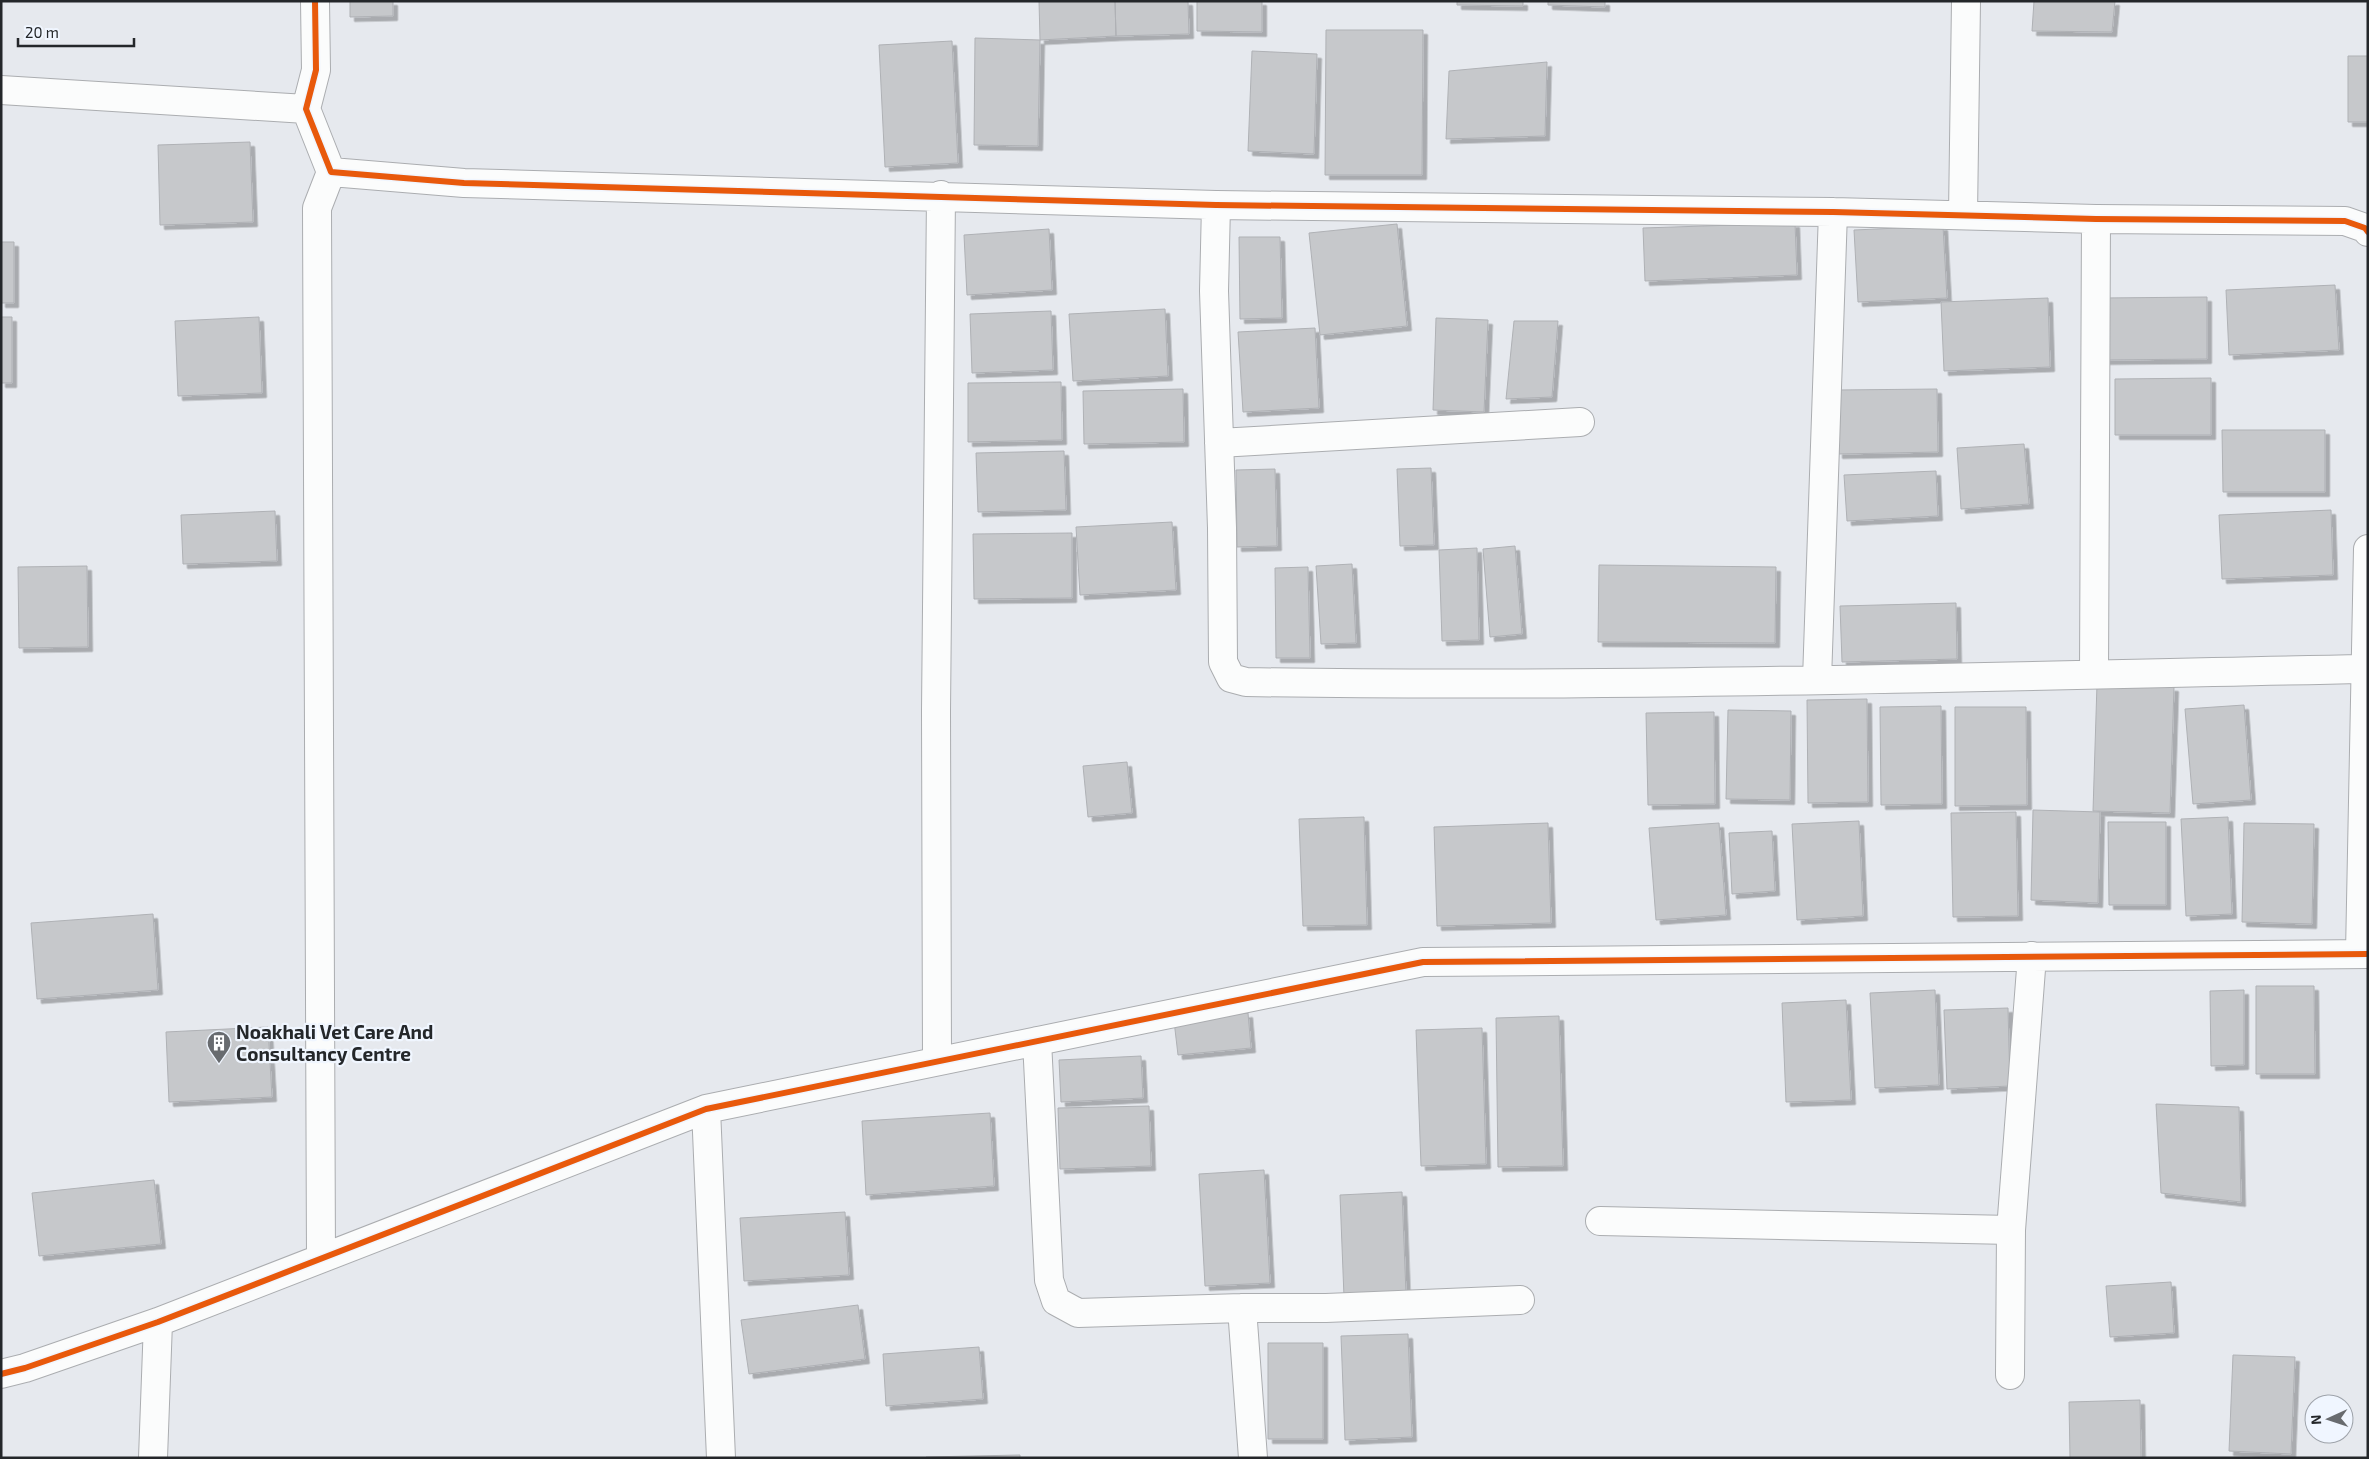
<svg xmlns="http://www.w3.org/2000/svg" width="2369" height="1459" font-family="'Exo 2',sans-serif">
<defs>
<filter id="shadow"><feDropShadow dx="4.5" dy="4.5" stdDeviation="0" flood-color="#0004"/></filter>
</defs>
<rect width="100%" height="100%" fill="#e6e9ee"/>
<path fill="#c6c8cb" stroke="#afb1b5" filter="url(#shadow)" d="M 350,1 L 393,1 L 393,16 L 350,17 Z
M 1039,1 L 1115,1 L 1116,36 L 1040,40 Z
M 1115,1 L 1188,1 L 1189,34 L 1116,36 Z
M 1197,1 L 1262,1 L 1262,32 L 1197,31 Z
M 1457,1 L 1523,1 L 1523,6 L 1457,5 Z
M 1548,1 L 1605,1 L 1605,7 L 1548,5 Z
M 2034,1 L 2115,1 L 2112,32 L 2032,31 Z
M 1326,30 L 1423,30 L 1422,175 L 1325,175 Z
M 975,38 L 1040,40 L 1038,146 L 974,145 Z
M 952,41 L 958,163 L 885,167 L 879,45 Z
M 1252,51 L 1317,54 L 1314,154 L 1248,151 Z
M 2348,56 L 2368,56 L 2368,122 L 2348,122 Z
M 1547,62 L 1545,136 L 1446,139 L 1449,71 Z
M 250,142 L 253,222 L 160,225 L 158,145 Z
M 1795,223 L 1797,275 L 1645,281 L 1643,228 Z
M 1397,224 L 1407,326 L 1320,335 L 1309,233 Z
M 1943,226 L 1947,298 L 1858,302 L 1854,230 Z
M 1049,229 L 1052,290 L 967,295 L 964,235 Z
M 1239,237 L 1280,237 L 1282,318 L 1240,319 Z
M 1,242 L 14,242 L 14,303 L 1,303 Z
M 2335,285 L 2339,350 L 2229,355 L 2226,290 Z
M 2207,297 L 2207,359 L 2102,360 L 2102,298 Z
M 2048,298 L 2050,367 L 1944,371 L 1941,302 Z
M 1165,309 L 1168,376 L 1073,381 L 1069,314 Z
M 1051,311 L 1053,370 L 972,373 L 970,314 Z
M 1,317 L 12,317 L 12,383 L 1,383 Z
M 259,317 L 262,393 L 178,396 L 175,321 Z
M 1436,318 L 1488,320 L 1484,412 L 1433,410 Z
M 1514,321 L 1558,321 L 1552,397 L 1506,399 Z
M 1315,328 L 1319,408 L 1243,412 L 1238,332 Z
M 2211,378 L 2211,435 L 2115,435 L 2115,379 Z
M 1061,382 L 1062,440 L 968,442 L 968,383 Z
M 1183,389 L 1184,442 L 1084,444 L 1083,391 Z
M 1937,389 L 1938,452 L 1838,454 L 1837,390 Z
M 2222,430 L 2325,430 L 2325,492 L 2223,492 Z
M 2024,444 L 2029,504 L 1961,509 L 1957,448 Z
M 1064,451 L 1066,510 L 978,512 L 976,453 Z
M 1431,468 L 1434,545 L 1400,546 L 1397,469 Z
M 1275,469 L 1277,546 L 1237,547 L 1236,470 Z
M 1936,471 L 1938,516 L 1847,521 L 1844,475 Z
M 2331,510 L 2333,575 L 2222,579 L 2219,515 Z
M 275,511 L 277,561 L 183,564 L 181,515 Z
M 1172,522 L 1176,590 L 1080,595 L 1076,527 Z
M 1072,533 L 1072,598 L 974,599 L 973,534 Z
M 1515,546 L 1522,634 L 1490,637 L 1483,549 Z
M 1477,548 L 1479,640 L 1442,641 L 1439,550 Z
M 1352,564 L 1356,643 L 1321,644 L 1316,566 Z
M 1599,565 L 1776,567 L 1775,643 L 1598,642 Z
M 87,566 L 88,647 L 19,648 L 18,567 Z
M 1308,567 L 1310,658 L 1276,658 L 1275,568 Z
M 1956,603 L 1957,659 L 1842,662 L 1840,606 Z
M 2097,684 L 2174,687 L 2170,813 L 2093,811 Z
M 1867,699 L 1868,802 L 1808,803 L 1807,700 Z
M 2244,705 L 2251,800 L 2193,804 L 2185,709 Z
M 1941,706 L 1942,804 L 1881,805 L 1880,707 Z
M 1955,707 L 2026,707 L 2027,805 L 1955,806 Z
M 1728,710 L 1791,711 L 1790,800 L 1726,799 Z
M 1714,712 L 1715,804 L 1648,805 L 1646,713 Z
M 1127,762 L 1132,813 L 1088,817 L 1083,766 Z
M 2033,810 L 2100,812 L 2098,903 L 2031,900 Z
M 2016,812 L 2018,916 L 1953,917 L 1951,813 Z
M 1364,817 L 1367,925 L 1303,926 L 1299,819 Z
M 2228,817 L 2232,914 L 2186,916 L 2181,819 Z
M 1859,821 L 1863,916 L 1797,920 L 1792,824 Z
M 2108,822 L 2166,822 L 2166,905 L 2109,905 Z
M 1548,823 L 1551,923 L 1437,926 L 1434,827 Z
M 1719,823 L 1726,915 L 1656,920 L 1649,828 Z
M 2244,823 L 2314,824 L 2312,924 L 2242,922 Z
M 1772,831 L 1775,891 L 1732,894 L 1729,833 Z
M 153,914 L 158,990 L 37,999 L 31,923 Z
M 2256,986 L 2314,986 L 2315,1074 L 2256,1074 Z
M 1935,990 L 1939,1085 L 1875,1088 L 1870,993 Z
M 2244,990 L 2244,1065 L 2211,1066 L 2210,991 Z
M 1846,1000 L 1851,1100 L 1786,1102 L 1782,1003 Z
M 2008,1008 L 2010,1086 L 1947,1089 L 1944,1010 Z
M 1248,1013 L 1251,1048 L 1178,1055 L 1174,1021 Z
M 1559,1016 L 1563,1166 L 1498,1167 L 1496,1018 Z
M 268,1027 L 272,1097 L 169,1102 L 166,1032 Z
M 1482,1028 L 1486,1164 L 1421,1166 L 1416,1030 Z
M 1141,1056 L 1143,1098 L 1061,1102 L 1059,1060 Z
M 2156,1104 L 2239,1107 L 2241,1202 L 2161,1193 Z
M 1149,1106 L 1151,1166 L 1060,1169 L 1058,1108 Z
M 990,1113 L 994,1186 L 866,1195 L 862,1121 Z
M 1264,1170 L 1270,1283 L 1205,1286 L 1199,1174 Z
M 154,1180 L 161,1244 L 39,1256 L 32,1193 Z
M 1402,1192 L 1406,1294 L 1344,1297 L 1340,1195 Z
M 845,1212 L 849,1275 L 744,1281 L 740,1218 Z
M 2171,1282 L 2174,1333 L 2110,1337 L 2106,1286 Z
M 858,1305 L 865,1359 L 749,1374 L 741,1320 Z
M 1408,1334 L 1412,1437 L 1345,1440 L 1341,1336 Z
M 1268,1343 L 1323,1343 L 1323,1439 L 1268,1439 Z
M 979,1347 L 983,1399 L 886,1406 L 883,1354 Z
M 2233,1355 L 2295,1357 L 2291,1454 L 2229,1451 Z
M 2140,1400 L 2141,1458 L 2070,1458 L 2069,1402 Z
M 1020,1455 L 1020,1458 L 926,1458 L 926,1457 Z"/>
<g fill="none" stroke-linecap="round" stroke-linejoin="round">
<defs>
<path id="street" d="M 315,1 L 316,70 L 306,109 L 331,172 L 464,183 L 1216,205 L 1833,212 L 2096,219 L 2345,221 L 2365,228 L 2368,232
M 1,90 L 306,109
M 1216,205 L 1214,291 L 1222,528 L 1223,662 L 1231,678 L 1246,682 C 1619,688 1993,676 2366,669
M 1963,215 L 1966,1
M 1219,443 L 1580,422
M 2094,674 L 2096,219
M 1817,680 L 1833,212
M 2360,953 L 2368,549
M 1037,1041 L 1049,1280 L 1056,1301 L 1078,1313 L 1242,1308 L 1326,1308 L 1520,1300
M 937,1061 L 936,711 L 941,195
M 706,1109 L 721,1458
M 1600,1221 L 2011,1230
M 321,1258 L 317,208 L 331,172
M 1242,1308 L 1253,1458
M 1,1374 L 25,1368 L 158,1322 L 706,1109 L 1423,962 L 2368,954
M 2010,1375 L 2011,1230 L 2032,956
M 153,1458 L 158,1322"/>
</defs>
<use href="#street" stroke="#abadb0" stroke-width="30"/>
<use href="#street" stroke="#fbfcfc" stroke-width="28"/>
<defs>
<path id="cycleway" d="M 315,1 L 316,70 L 306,109 L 331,172 L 464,183 L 1216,205 L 1833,212 L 2096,219 L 2345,221 L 2365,228 L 2368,232
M 1,1374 L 25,1368 L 158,1322 L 706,1109 L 1423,962 L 2368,954"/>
</defs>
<use href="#cycleway" stroke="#f0f6ff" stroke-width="9"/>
<use href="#cycleway" stroke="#e8590c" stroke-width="6"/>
</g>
<defs>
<symbol id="building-pin" viewBox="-11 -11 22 30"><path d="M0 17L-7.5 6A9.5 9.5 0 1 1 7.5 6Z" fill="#686b6f" stroke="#f0f6ff"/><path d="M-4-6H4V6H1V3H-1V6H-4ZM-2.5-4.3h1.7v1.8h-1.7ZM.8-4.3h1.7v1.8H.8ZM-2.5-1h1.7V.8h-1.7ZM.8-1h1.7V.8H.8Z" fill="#fff"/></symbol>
</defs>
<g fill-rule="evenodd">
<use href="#building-pin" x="205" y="1029" width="28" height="38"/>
</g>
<g text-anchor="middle" stroke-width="4.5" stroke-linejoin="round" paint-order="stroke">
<g font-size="19" font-weight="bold" fill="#24272a" stroke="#f0f6ff" text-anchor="start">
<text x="236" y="1039">Noakhali Vet Care And<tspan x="236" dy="22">Consultancy Centre</tspan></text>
</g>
</g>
<rect width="2369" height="1459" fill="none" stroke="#24272a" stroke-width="5"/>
<g transform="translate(2329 1419) rotate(267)"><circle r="24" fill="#f0f6ff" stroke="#9ea3aa"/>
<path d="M0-4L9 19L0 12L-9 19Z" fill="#686b6f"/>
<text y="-8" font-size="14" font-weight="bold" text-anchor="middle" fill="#24272a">N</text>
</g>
<path d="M18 38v8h116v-8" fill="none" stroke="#24272a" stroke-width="2.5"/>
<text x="25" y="38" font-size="15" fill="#24272a" stroke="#f0f6ff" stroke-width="4" paint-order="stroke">20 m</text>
</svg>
